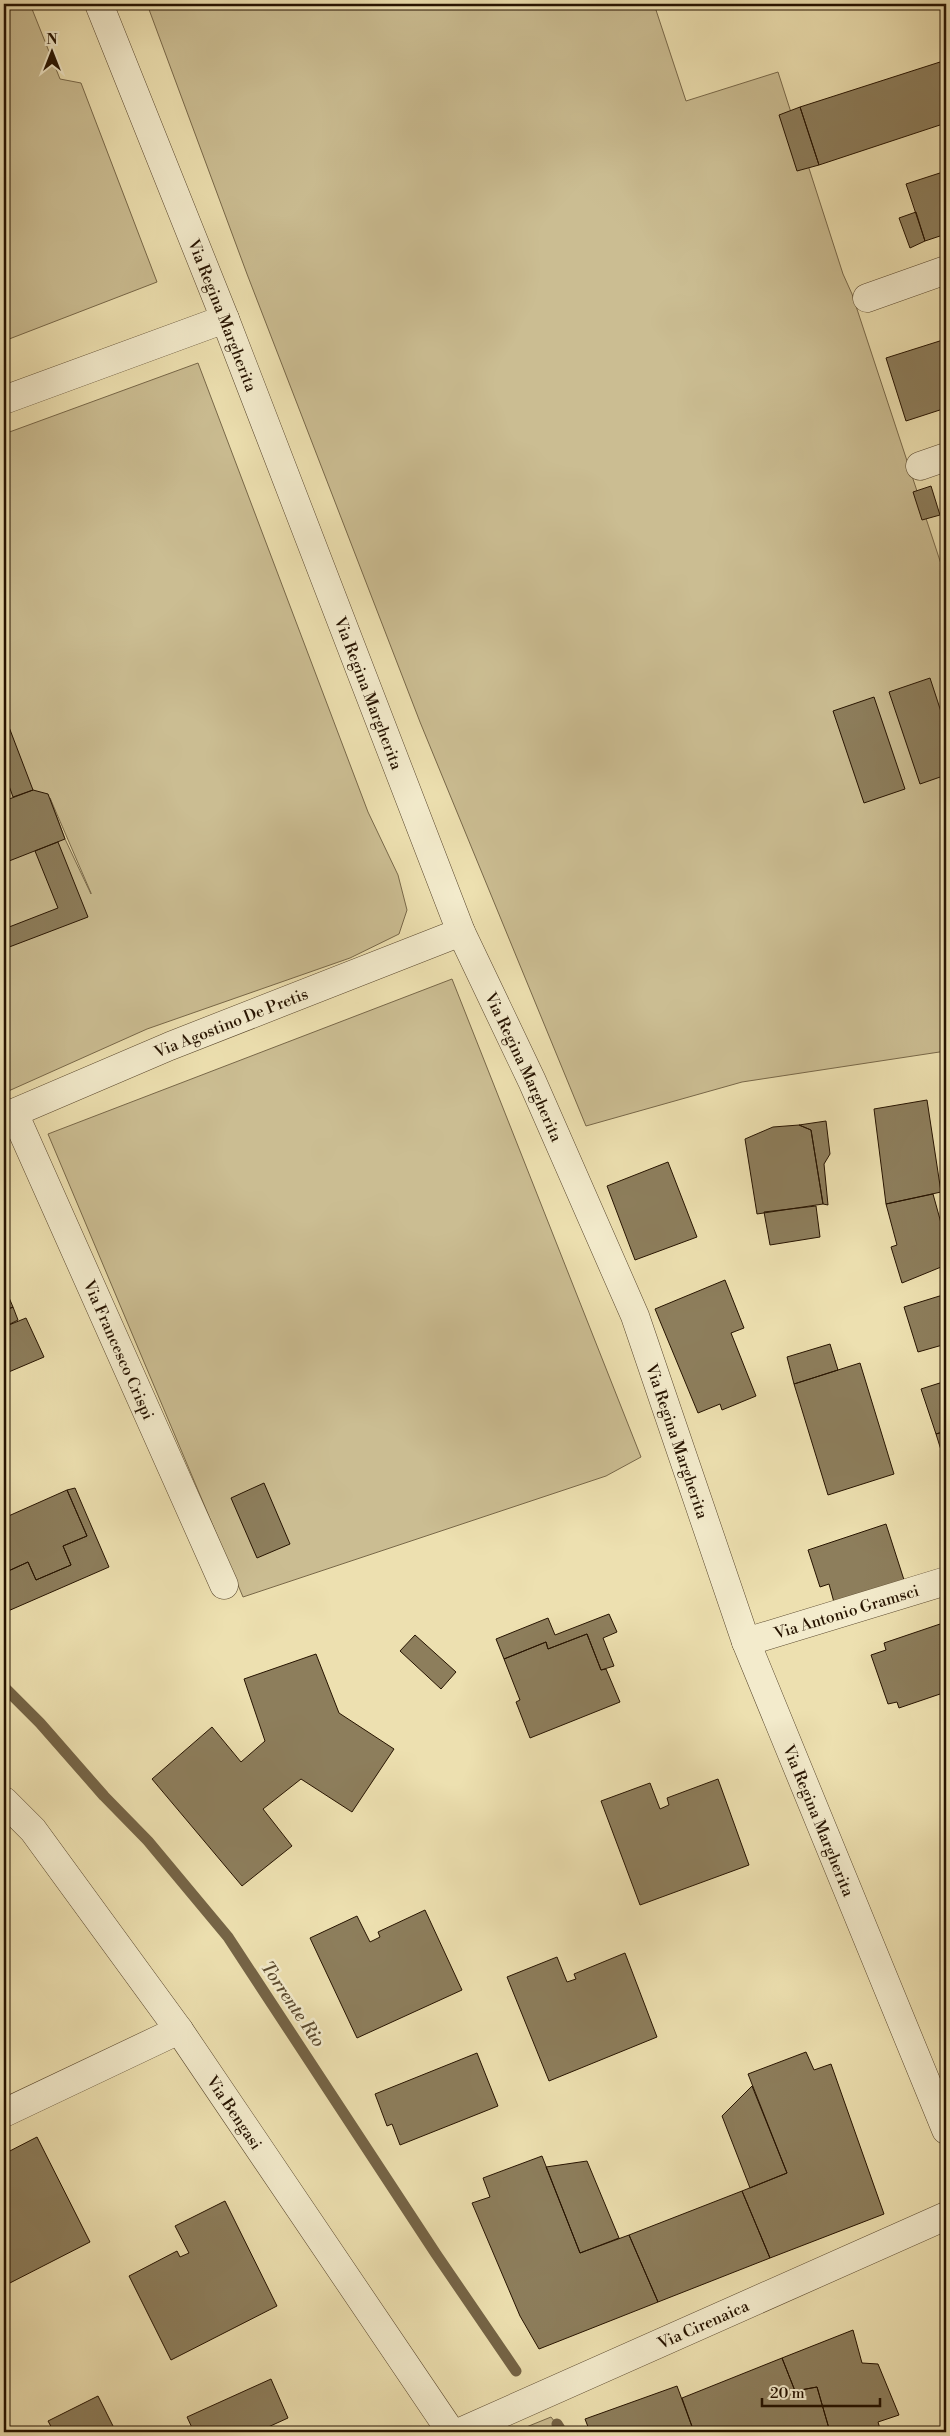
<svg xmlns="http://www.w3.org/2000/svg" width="950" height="2436" font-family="'Libre Bodoni',serif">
<rect width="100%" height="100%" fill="#ede0b0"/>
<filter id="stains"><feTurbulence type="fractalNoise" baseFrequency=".004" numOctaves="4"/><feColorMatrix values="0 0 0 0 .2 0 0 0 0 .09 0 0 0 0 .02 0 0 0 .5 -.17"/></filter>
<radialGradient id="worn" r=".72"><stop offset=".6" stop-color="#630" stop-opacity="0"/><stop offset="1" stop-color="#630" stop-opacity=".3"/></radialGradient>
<path fill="#cbbd92" stroke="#786849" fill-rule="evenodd" d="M 4,4 L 30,4 L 60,79 L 81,83 L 157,282 L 4,341 Z
M 147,4 L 654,4 L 686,101 L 778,72 L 843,274 L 852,294 L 946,579 L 946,1051 L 742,1082 L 586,1126 L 420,722 L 247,274 Z
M 198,363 L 368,812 L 398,875 L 407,910 L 399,934 L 350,958 L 147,1029 L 4,1093 L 4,434 ZM 50,798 L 91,893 L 91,894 L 65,839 Z
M 452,979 L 641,1457 L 606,1476 L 243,1597 L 48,1134 Z
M 551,2417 L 563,2432 L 514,2432 Z"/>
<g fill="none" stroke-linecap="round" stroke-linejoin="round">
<path stroke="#756446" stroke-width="11" d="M 4,1687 L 40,1723 L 104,1796 L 148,1841 L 228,1937 L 436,2254 L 516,2371
M 557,2424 L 562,2432"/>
</g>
<path fill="#8d7e5c" stroke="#261300" d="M 940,62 L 946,82 L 946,123 L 819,165 L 800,107 Z
M 800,107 L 819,165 L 797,171 L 779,115 Z
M 946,171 L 946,234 L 925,241 L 906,184 Z
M 916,212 L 925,241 L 910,248 L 899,218 Z
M 946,339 L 946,408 L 906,421 L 886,358 Z
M 931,486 L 940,515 L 922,520 L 913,492 Z
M 930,678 L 946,727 L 946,775 L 920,784 L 889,692 Z
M 874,697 L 905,789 L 864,803 L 833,711 Z
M 4,714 L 33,790 L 13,797 L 4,772 Z
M 33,790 L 48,794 L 65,839 L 4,863 L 4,801 Z
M 58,842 L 88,917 L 4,949 L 4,929 L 58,908 L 35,851 Z
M 927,1100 L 941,1192 L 886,1204 L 874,1109 Z
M 826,1121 L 830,1154 L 824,1164 L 828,1205 L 823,1204 L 811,1130 L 799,1125 Z
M 799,1125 L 811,1130 L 823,1204 L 757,1214 L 745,1139 L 773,1127 Z
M 668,1162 L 697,1237 L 635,1260 L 607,1186 Z
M 933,1194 L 946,1241 L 946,1265 L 902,1283 L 891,1247 L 897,1245 L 886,1204 Z
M 816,1206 L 820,1237 L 770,1245 L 764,1212 Z
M 725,1280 L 744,1328 L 731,1333 L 756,1396 L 722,1410 L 720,1404 L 698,1413 L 655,1309 Z
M 4,1286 L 13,1307 L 4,1311 Z
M 946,1294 L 946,1344 L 918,1352 L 904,1307 Z
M 13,1307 L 18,1320 L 4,1327 L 4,1311 Z
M 26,1318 L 44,1357 L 4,1374 L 4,1327 Z
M 830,1344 L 838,1370 L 794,1384 L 787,1357 Z
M 860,1363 L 894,1474 L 828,1495 L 794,1384 Z
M 946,1381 L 946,1431 L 936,1434 L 921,1389 Z
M 946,1431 L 946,1466 L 936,1434 Z
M 264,1483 L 290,1544 L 257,1558 L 231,1498 Z
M 75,1488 L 109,1567 L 8,1611 L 4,1600 L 4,1573 L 28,1562 L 36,1580 L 71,1565 L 63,1546 L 87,1536 L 67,1490 Z
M 67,1490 L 87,1536 L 63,1546 L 71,1565 L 36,1580 L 28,1562 L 4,1573 L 4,1518 Z
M 886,1524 L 905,1583 L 835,1606 L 829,1584 L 820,1587 L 808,1550 Z
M 609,1614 L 617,1632 L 603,1638 L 614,1666 L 601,1670 L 587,1634 L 548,1649 L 546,1642 L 504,1659 L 496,1639 L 548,1618 L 555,1635 Z
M 946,1622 L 946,1692 L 899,1708 L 897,1702 L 888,1704 L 871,1655 L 886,1650 L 884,1643 Z
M 587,1634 L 601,1670 L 606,1669 L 620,1702 L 530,1738 L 516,1702 L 520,1700 L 504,1659 L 546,1642 L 548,1649 Z
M 415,1635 L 456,1672 L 441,1689 L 400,1651 Z
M 316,1654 L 339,1713 L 394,1749 L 352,1812 L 301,1779 L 263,1809 L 292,1846 L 242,1886 L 152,1779 L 212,1727 L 241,1762 L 265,1741 L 244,1679 Z
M 718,1779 L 749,1865 L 640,1905 L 601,1801 L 650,1783 L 660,1809 L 669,1805 L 667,1798 Z
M 425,1910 L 462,1990 L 357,2038 L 310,1938 L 357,1916 L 370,1942 L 380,1937 L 378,1932 Z
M 625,1953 L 657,2037 L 549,2081 L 507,1977 L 557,1957 L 567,1982 L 576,1979 L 574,1974 Z
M 806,2052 L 814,2070 L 831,2064 L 884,2214 L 770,2258 L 742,2191 L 787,2173 L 748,2074 Z
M 477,2053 L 498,2106 L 400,2145 L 392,2124 L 387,2126 L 375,2094 Z
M 752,2086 L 787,2173 L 750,2188 L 722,2116 Z
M 37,2137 L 90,2242 L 4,2286 L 4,2154 Z
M 542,2156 L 580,2253 L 629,2235 L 658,2302 L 539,2349 L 520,2316 L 472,2203 L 490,2197 L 483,2178 Z
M 587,2161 L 619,2238 L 580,2253 L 546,2167 Z
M 742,2191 L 770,2258 L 658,2302 L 629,2235 Z
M 225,2201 L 277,2306 L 171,2360 L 129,2276 L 177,2251 L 180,2257 L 189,2253 L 175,2226 Z
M 853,2330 L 862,2363 L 878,2364 L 899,2415 L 878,2422 L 881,2432 L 830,2432 L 817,2387 L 795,2391 L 782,2358 Z
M 782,2358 L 795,2391 L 817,2387 L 830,2432 L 694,2432 L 682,2398 Z
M 271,2379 L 288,2418 L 266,2428 L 268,2432 L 194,2432 L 187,2417 Z
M 677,2386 L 694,2432 L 590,2432 L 585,2419 Z
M 98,2396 L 116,2432 L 54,2432 L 48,2421 Z"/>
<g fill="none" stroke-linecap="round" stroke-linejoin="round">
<defs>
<g id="minor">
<path id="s1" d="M 99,4 L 225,319 L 461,932 L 532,1081 L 635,1316 L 746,1642 L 946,2130"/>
<path d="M 867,298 L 946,270"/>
<path d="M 4,400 L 225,319"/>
<path d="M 920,466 L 946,457"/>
<path id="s2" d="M 14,1113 L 224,1585"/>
<path id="s3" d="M 4,1117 L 170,1046 L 461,932"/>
<path id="s4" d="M 746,1642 L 946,1581"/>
<path id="s5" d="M 4,1801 L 33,1830 L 179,2030 L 451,2432"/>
<path d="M 4,2113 L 179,2030"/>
<path id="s6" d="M 460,2432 L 946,2216"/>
</g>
</defs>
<use href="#minor" stroke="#58462c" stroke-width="29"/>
<use href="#minor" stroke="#f3ebcc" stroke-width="28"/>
</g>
<g text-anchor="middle" stroke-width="5" stroke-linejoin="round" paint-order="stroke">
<g font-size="16" fill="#261300" stroke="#f3ebcc">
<text dy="6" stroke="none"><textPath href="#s1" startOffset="335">Via Regina Margherita</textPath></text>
<text dy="6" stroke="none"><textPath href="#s1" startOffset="740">Via Regina Margherita</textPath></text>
<text dy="6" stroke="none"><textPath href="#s3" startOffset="246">Via Agostino De Pretis</textPath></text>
<text dy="6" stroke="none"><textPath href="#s1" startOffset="1145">Via Regina Margherita</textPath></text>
<text dy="6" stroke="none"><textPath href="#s2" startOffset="259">Via Francesco Crispi</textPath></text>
<text dy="6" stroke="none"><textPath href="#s1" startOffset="1550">Via Regina Margherita</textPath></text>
<text dy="6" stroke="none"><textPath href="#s4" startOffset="105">Via Antonio Gramsci</textPath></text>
<text dy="6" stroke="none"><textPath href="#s1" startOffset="1955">Via Regina Margherita</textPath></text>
<text dy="6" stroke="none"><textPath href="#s5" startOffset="388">Via Bengasi</textPath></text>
<text dy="6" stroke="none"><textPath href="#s6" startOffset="266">Via Cirenaica</textPath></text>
</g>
<g font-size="18" font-style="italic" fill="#5a492e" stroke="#f3ebcc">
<text transform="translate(293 2004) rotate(56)" y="6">Torrente Rio</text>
</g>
</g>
<rect width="950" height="2436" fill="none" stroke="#ede0b0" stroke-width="20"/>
<rect x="5" y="5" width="940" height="2426" fill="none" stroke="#261300" stroke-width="2.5"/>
<rect x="10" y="10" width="930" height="2416" fill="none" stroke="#261300"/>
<g transform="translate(52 52)" stroke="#f3ebcc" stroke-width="4" paint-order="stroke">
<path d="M0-4L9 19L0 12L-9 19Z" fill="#261300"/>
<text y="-8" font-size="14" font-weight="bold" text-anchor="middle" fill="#261300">N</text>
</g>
<path d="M762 2398v8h118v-8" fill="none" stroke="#261300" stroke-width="2.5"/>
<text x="770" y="2398" font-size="15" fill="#261300" stroke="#f3ebcc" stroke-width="4" paint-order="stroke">20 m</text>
<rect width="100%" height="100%" filter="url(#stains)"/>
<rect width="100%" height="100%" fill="url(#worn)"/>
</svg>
